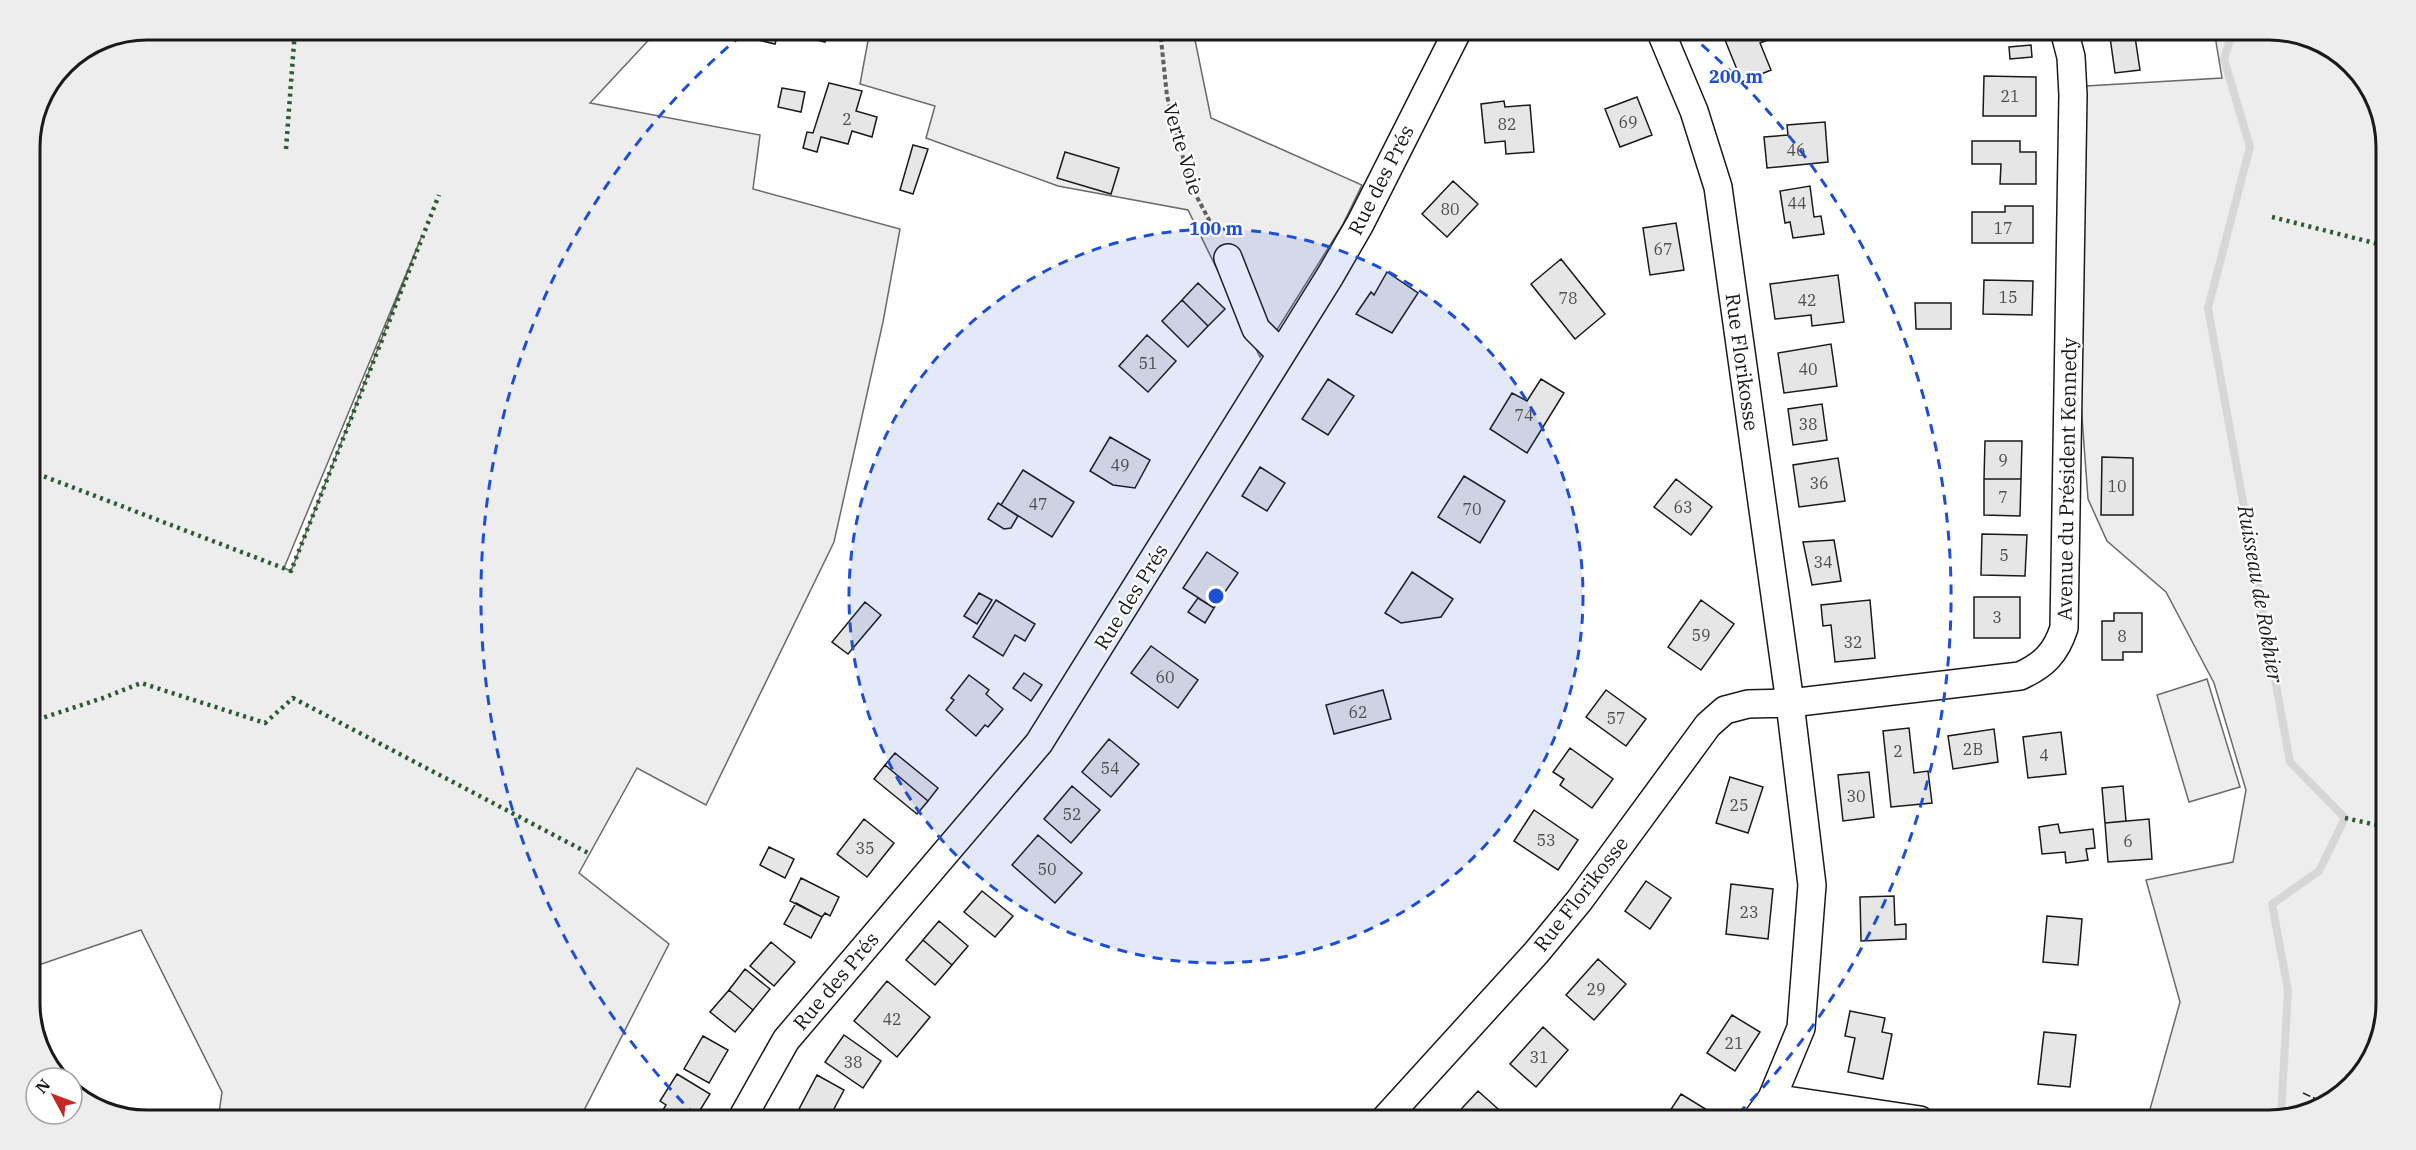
<svg xmlns="http://www.w3.org/2000/svg" width="2416" height="1150" font-family="'IBM Plex Serif',serif">
<rect width="100%" height="100%" fill="#fff"/>
<path fill="#ededed" stroke="#6a6a6a" stroke-width="1.5" fill-rule="evenodd" d="M 147,30 L 658,30 L 590,103 L 760,135 L 753,189 L 900,229 L 883,322 L 834,542 L 706,805 L 637,768 L 579,873 L 669,944 L 579,1120 L 218,1120 L 222,1092 L 141,930 L 30,968 L 30,140 L 39,102 L 65,64 L 103,39 ZM 421,238 L 291,571 L 284,568 Z
M 870,30 L 1193,30 L 1211,118 L 1362,185 L 1342,226 L 1260,357 L 1188,210 L 1058,186 L 926,138 L 935,106 L 860,84 Z
M 2214,30 L 2269,30 L 2320,42 L 2366,82 L 2386,140 L 2386,1003 L 2374,1054 L 2334,1100 L 2269,1120 L 2147,1120 L 2180,1002 L 2146,880 L 2233,862 L 2246,790 L 2214,683 L 2166,592 L 2107,541 L 2088,499 L 2078,363 L 2086,86 L 2222,78 Z
M 2207,679 L 2240,787 L 2189,802 L 2157,695 Z"/>
<g fill="none" stroke-linecap="round" stroke-linejoin="round">
<path stroke="#d7d7d7" stroke-width="8" d="M 2233,30 L 2224,59 L 2250,147 L 2208,308 L 2290,762 L 2345,818 L 2319,871 L 2272,904 L 2288,990 L 2281,1116"/>
</g>
<path fill="#e6e6e6" stroke="#1a1a1a" stroke-width="1.5" d="M 725,30 L 779,30 L 775,44 L 725,32 Z
M 792,30 L 828,30 L 825,42 L 791,34 Z
M 1531,30 L 1581,30 L 1581,39 L 1531,40 Z
M 1749,30 L 1766,30 L 1770,39 L 1760,43 L 1771,70 L 1742,82 L 1725,40 Z
M 2109,30 L 2134,30 L 2140,70 L 2115,73 Z
M 2031,45 L 2032,57 L 2010,59 L 2009,47 Z
M 1984,76 L 2036,77 L 2036,116 L 1983,116 Z
M 829,83 L 862,91 L 856,111 L 877,117 L 872,137 L 852,131 L 848,144 L 821,137 L 817,152 L 803,148 L 807,132 L 813,133 Z
M 782,88 L 805,92 L 801,112 L 778,107 Z
M 1637,97 L 1652,135 L 1620,147 L 1605,109 Z
M 1504,101 L 1505,107 L 1530,105 L 1534,152 L 1506,154 L 1505,141 L 1485,143 L 1481,104 Z
M 1825,122 L 1828,162 L 1767,168 L 1764,137 L 1788,135 L 1787,125 Z
M 1972,141 L 2020,141 L 2020,152 L 2036,152 L 2036,184 L 2000,184 L 2001,164 L 1972,164 Z
M 913,145 L 928,149 L 913,194 L 900,190 Z
M 1065,152 L 1119,168 L 1111,194 L 1057,178 Z
M 1453,181 L 1478,204 L 1447,237 L 1422,214 Z
M 1810,186 L 1814,217 L 1821,216 L 1824,234 L 1793,238 L 1790,222 L 1785,223 L 1780,191 Z
M 2005,206 L 2033,206 L 2033,243 L 1972,243 L 1972,212 L 2005,212 Z
M 1676,223 L 1684,270 L 1650,275 L 1643,228 Z
M 1561,259 L 1605,314 L 1575,339 L 1531,284 Z
M 1387,272 L 1418,293 L 1392,333 L 1356,314 L 1371,292 L 1374,295 Z
M 1838,275 L 1844,322 L 1812,326 L 1811,315 L 1775,319 L 1770,284 Z
M 1984,280 L 2033,281 L 2032,315 L 1983,314 Z
M 1198,283 L 1225,309 L 1208,326 L 1182,300 Z
M 1182,300 L 1208,326 L 1188,347 L 1162,321 Z
M 1915,303 L 1951,303 L 1951,329 L 1916,329 Z
M 1147,335 L 1176,361 L 1148,392 L 1119,366 Z
M 1831,344 L 1837,386 L 1784,393 L 1778,353 Z
M 1328,379 L 1354,396 L 1328,435 L 1302,419 Z
M 1541,379 L 1564,393 L 1527,453 L 1490,429 L 1512,393 L 1527,401 Z
M 1822,404 L 1827,440 L 1793,445 L 1788,409 Z
M 1110,437 L 1150,460 L 1135,488 L 1113,485 L 1090,471 Z
M 1985,441 L 2022,441 L 2021,479 L 1984,479 Z
M 2102,457 L 2133,458 L 2133,515 L 2101,515 Z
M 1838,458 L 1845,501 L 1799,507 L 1793,465 Z
M 1260,467 L 1285,483 L 1267,511 L 1242,496 Z
M 1023,470 L 1074,502 L 1052,537 L 1001,505 Z
M 1464,476 L 1505,501 L 1480,543 L 1438,517 Z
M 1676,479 L 1712,507 L 1691,535 L 1654,507 Z
M 1984,479 L 2021,479 L 2020,516 L 1984,515 Z
M 998,503 L 1018,516 L 1011,528 L 1004,529 L 988,519 Z
M 1982,534 L 2027,535 L 2025,576 L 1981,575 Z
M 1834,540 L 1841,581 L 1812,585 L 1803,542 Z
M 1207,552 L 1238,573 L 1214,608 L 1183,588 Z
M 1412,572 L 1453,599 L 1441,617 L 1401,623 L 1385,613 Z
M 979,593 L 992,600 L 977,624 L 964,616 Z
M 1974,597 L 2020,597 L 2020,638 L 1974,638 Z
M 1198,598 L 1214,608 L 1205,623 L 1188,612 Z
M 996,600 L 1035,624 L 1025,641 L 1015,635 L 1003,656 L 973,637 Z
M 1701,600 L 1734,624 L 1701,670 L 1668,647 Z
M 1870,600 L 1875,658 L 1835,662 L 1831,625 L 1823,626 L 1821,605 Z
M 865,602 L 881,615 L 848,654 L 832,642 Z
M 2114,613 L 2142,613 L 2142,652 L 2123,652 L 2123,660 L 2102,660 L 2102,621 L 2114,621 Z
M 1151,646 L 1198,680 L 1178,708 L 1131,673 Z
M 1024,673 L 1042,685 L 1031,701 L 1013,688 Z
M 969,675 L 989,690 L 986,694 L 1003,709 L 988,727 L 985,725 L 976,736 L 946,710 L 954,700 L 951,698 Z
M 1383,690 L 1391,719 L 1334,734 L 1326,705 Z
M 1606,690 L 1646,719 L 1626,746 L 1586,717 Z
M 1909,728 L 1914,773 L 1928,771 L 1932,803 L 1891,807 L 1883,731 Z
M 1994,729 L 1998,762 L 1953,769 L 1948,736 Z
M 2061,732 L 2066,774 L 2028,778 L 2023,737 Z
M 1109,739 L 1139,764 L 1111,797 L 1082,772 Z
M 1570,748 L 1613,779 L 1592,808 L 1560,785 L 1564,779 L 1553,772 Z
M 895,753 L 938,788 L 928,801 L 885,765 Z
M 885,765 L 928,801 L 917,814 L 874,779 Z
M 1869,772 L 1874,817 L 1843,821 L 1838,775 Z
M 1730,777 L 1763,787 L 1748,833 L 1716,823 Z
M 1072,786 L 1100,810 L 1071,843 L 1044,819 Z
M 2123,786 L 2126,821 L 2105,823 L 2102,788 Z
M 1534,810 L 1578,840 L 1558,870 L 1514,841 Z
M 864,819 L 894,843 L 867,877 L 837,854 Z
M 2149,819 L 2152,859 L 2108,862 L 2105,823 Z
M 2058,824 L 2060,833 L 2093,829 L 2095,848 L 2086,849 L 2088,860 L 2066,863 L 2065,852 L 2042,854 L 2039,827 Z
M 1038,835 L 1082,873 L 1055,903 L 1012,865 Z
M 769,847 L 794,859 L 785,878 L 760,865 Z
M 801,878 L 839,897 L 830,916 L 825,913 L 822,917 L 790,901 Z
M 1646,881 L 1671,898 L 1650,929 L 1625,911 Z
M 1731,884 L 1773,889 L 1768,939 L 1726,934 Z
M 982,891 L 1013,916 L 995,937 L 964,912 Z
M 1894,896 L 1895,925 L 1906,924 L 1906,939 L 1861,941 L 1860,897 Z
M 796,903 L 822,917 L 811,938 L 784,924 Z
M 2047,916 L 2082,919 L 2078,965 L 2043,962 Z
M 939,921 L 968,946 L 952,965 L 923,940 Z
M 923,940 L 952,965 L 935,985 L 906,960 Z
M 771,942 L 795,962 L 774,986 L 750,966 Z
M 1598,959 L 1626,984 L 1594,1020 L 1566,995 Z
M 745,969 L 770,989 L 753,1010 L 729,990 Z
M 887,981 L 930,1017 L 897,1057 L 854,1021 Z
M 729,990 L 753,1010 L 735,1032 L 710,1012 Z
M 1850,1011 L 1885,1018 L 1882,1032 L 1892,1034 L 1883,1079 L 1848,1072 L 1855,1038 L 1845,1036 Z
M 1732,1015 L 1760,1032 L 1735,1071 L 1707,1053 Z
M 1543,1027 L 1568,1050 L 1536,1087 L 1510,1064 Z
M 2044,1032 L 2076,1035 L 2070,1087 L 2038,1084 Z
M 844,1035 L 881,1061 L 863,1088 L 825,1062 Z
M 703,1036 L 728,1050 L 709,1083 L 684,1069 Z
M 677,1074 L 710,1094 L 694,1120 L 681,1120 L 663,1110 L 666,1105 L 660,1101 Z
M 817,1075 L 844,1090 L 828,1120 L 815,1120 L 798,1111 Z
M 1478,1091 L 1506,1116 L 1503,1120 L 1451,1120 Z
M 1681,1094 L 1712,1113 L 1708,1120 L 1664,1120 Z
M 663,1110 L 681,1120 L 658,1120 Z"/>
<g fill="none" stroke-linecap="round" stroke-linejoin="round">
<defs>
<path id="minor" d="M 1660,30 L 1694,111 L 1718,187 L 1790,703 L 1812,885 L 1801,1028 L 1772,1098 L 1756,1120
M 1228,258 L 1256,329 L 1281,354
M 1772,1098 L 1920,1120
M 741,1120 L 786,1040 L 1039,743 L 1330,276 L 1360,224 L 1458,30
M 1384,1120 L 1536,953 L 1579,901 L 1708,725 L 1725,710 L 1748,704 L 1790,703 L 2020,676 C 2044,665 2056,653 2064,628 L 2073,95 L 2071,57 L 2064,30"/>
</defs>
<use href="#minor" stroke="#1a1a1a" stroke-width="30"/>
<path stroke="#5f5f5f" stroke-width="4" stroke-dasharray="4.5 3" stroke-linecap="butt" d="M 1160,30 L 1167,96 L 1190,184 L 1217,235"/>
<use href="#minor" stroke="#fff" stroke-width="27"/>
<path stroke="#2b5a34" stroke-width="4.5" stroke-dasharray="3 4.5" stroke-linecap="butt" d="M 286,149 L 295,30
M 2272,217 L 2386,246
M 30,471 L 291,571 L 439,195
M 30,722 L 103,698 L 141,683 L 265,723 L 293,698 L 590,854
M 2345,818 L 2386,827"/>
<path stroke="#1a1a1a" stroke-width="1.5" stroke-dasharray="8 3" stroke-linecap="butt" d="M 2303,1093 L 2325,1103"/>
</g>
<circle cx="1216" cy="596" r="367" fill="#1d4ed8" fill-opacity=".12"/>
<g fill="none" stroke="#1d4ed8" stroke-width="3" stroke-dasharray="10 8">
<circle cx="1216" cy="596" r="367"/>
<path d="M696 1116A735 735 0 0 1 744 33M1688 33A735 735 0 0 1 1736 1116"/>
</g>
<g text-anchor="middle" stroke-width="4.5" stroke-linejoin="round" paint-order="stroke">
<g font-size="16" fill="#4d4d4d">
<text x="2010" y="102">21</text>
<text x="847" y="125">2</text>
<text x="1628" y="128">69</text>
<text x="1507" y="130">82</text>
<text x="1796" y="156">46</text>
<text x="1797" y="209">44</text>
<text x="1450" y="215">80</text>
<text x="2003" y="234">17</text>
<text x="1663" y="255">67</text>
<text x="2008" y="303">15</text>
<text x="1568" y="304">78</text>
<text x="1807" y="306">42</text>
<text x="1148" y="369">51</text>
<text x="1808" y="375">40</text>
<text x="1524" y="421">74</text>
<text x="1808" y="430">38</text>
<text x="2003" y="466">9</text>
<text x="1120" y="471">49</text>
<text x="1819" y="489">36</text>
<text x="2117" y="492">10</text>
<text x="2003" y="503">7</text>
<text x="1038" y="510">47</text>
<text x="1683" y="513">63</text>
<text x="1472" y="515">70</text>
<text x="2004" y="561">5</text>
<text x="1823" y="568">34</text>
<text x="1997" y="623">3</text>
<text x="1701" y="641">59</text>
<text x="2122" y="642">8</text>
<text x="1853" y="648">32</text>
<text x="1165" y="683">60</text>
<text x="1358" y="718">62</text>
<text x="1616" y="724">57</text>
<text x="1973" y="755">2B</text>
<text x="1898" y="757">2</text>
<text x="2044" y="761">4</text>
<text x="1110" y="774">54</text>
<text x="1856" y="802">30</text>
<text x="1739" y="811">25</text>
<text x="1072" y="820">52</text>
<text x="1546" y="846">53</text>
<text x="2128" y="847">6</text>
<text x="865" y="854">35</text>
<text x="1047" y="875">50</text>
<text x="1749" y="918">23</text>
<text x="1596" y="995">29</text>
<text x="892" y="1025">42</text>
<text x="1734" y="1049">21</text>
<text x="1539" y="1063">31</text>
<text x="853" y="1068">38</text>
</g>
<g font-size="20" fill="#1a1a1a" stroke="#fff">
<text transform="translate(1183 149) rotate(73)" y="7">Verte Voie</text>
<text transform="translate(1381 180) rotate(-63)" y="7">Rue des Prés</text>
<text transform="translate(1742 362) rotate(82)" y="7">Rue Florikosse</text>
<text transform="translate(2067 479) rotate(-89)" y="7">Avenue du Président Kennedy</text>
<text transform="translate(1131 597) rotate(-58)" y="7">Rue des Prés</text>
<text transform="translate(1581 894) rotate(-52)" y="7">Rue Florikosse</text>
<text transform="translate(836 981) rotate(-50)" y="7">Rue des Prés</text>
</g>
<g font-size="21" font-style="italic" fill="#1a1a1a" stroke="#fff">
<text transform="translate(2260 594) rotate(80)" y="7">Ruisseau de Rokhier</text>
</g>
</g>
<path d="M0 0H2416V1150H0ZM147 40H2269A107 107 0 0 1 2376 147V1003A107 107 0 0 1 2269 1110H147A107 107 0 0 1 40 1003V147A107 107 0 0 1 147 40Z" fill="#ededed" fill-rule="evenodd"/>
<path fill="none" stroke="#1a1a1a" stroke-width="3" d="M147 40H2269A107 107 0 0 1 2376 147V1003A107 107 0 0 1 2269 1110H147A107 107 0 0 1 40 1003V147A107 107 0 0 1 147 40Z"/>
<circle cx="1216" cy="596" r="9" fill="#1d4ed8" stroke="#fff" stroke-width="3"/>
<g font-size="18" text-anchor="middle" font-weight="bold" fill="#1d4ed8" stroke="#fff" stroke-width="4.5" stroke-linejoin="round" paint-order="stroke">
<text x="1736" y="83">200 m</text>
<text x="1216" y="235">100 m</text>
</g>
<g transform="translate(54 1096) rotate(311)"><circle r="28" fill="#ffffff" stroke="#a3a3a3" stroke-width="1.5"/>
<path d="M0-4.5L10 22L0 15L-10 22Z" fill="#c62828"/>
<text y="-9" font-size="16" font-weight="bold" text-anchor="middle" fill="#1a1a1a">N</text>
</g>
</svg>
